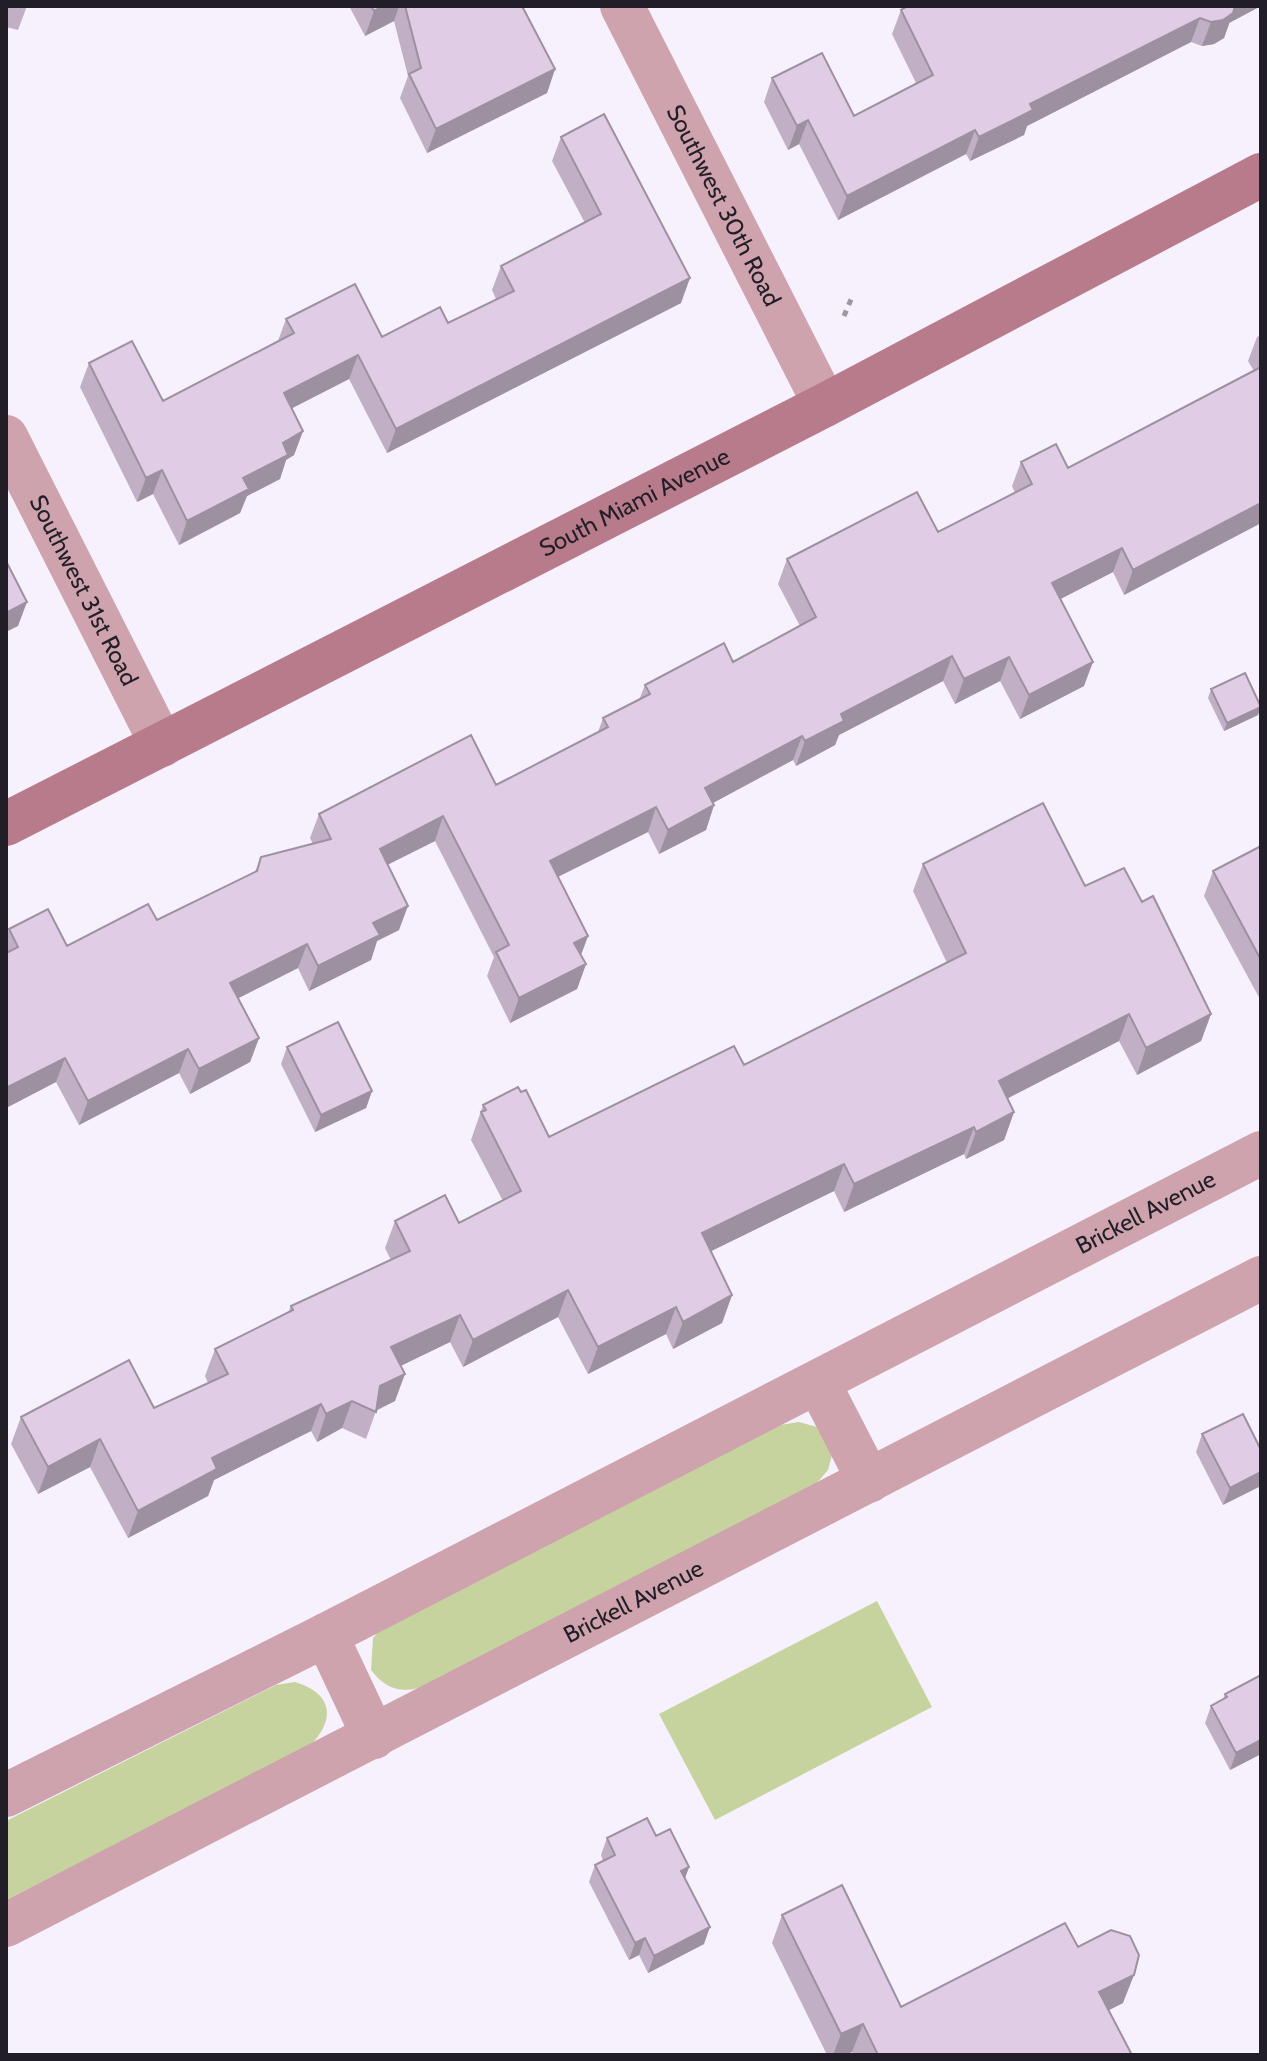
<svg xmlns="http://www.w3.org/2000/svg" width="1267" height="2061" font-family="Cabin,sans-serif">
<rect width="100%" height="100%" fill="#f6f1fc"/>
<path fill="#c7d39f" d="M 799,1422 L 817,1427 L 832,1455 L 828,1470 L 816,1484 L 422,1687 C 399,1694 385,1688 371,1670 L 373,1638 L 383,1626 L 780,1425 Z
M 877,1601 L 932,1707 L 715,1820 L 659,1714 Z
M 295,1682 C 331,1693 337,1717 311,1745 L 6,1900 L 6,1821 L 276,1685 Z"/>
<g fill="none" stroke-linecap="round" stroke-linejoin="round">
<path stroke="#9c98a2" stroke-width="5" stroke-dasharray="6 6" stroke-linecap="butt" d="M 844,316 L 852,297"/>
<g stroke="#cea3ad" stroke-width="44">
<path id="s1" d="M 622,6 L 825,405"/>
<path id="s2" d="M 6,437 L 162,745"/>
<path d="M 818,1382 L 869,1481"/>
<path d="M 326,1635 L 374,1737"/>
<path id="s3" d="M 6,1795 L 326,1635 L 1261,1153"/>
<path id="s4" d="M 6,1925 L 1261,1278"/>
</g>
<path stroke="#b87b8b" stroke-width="44" id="s5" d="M 6,824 L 825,405 L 1261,175"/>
</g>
<path fill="#c1b0c5" d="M 6,6 L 27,6 L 18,30 L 6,27 Z
M 349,6 L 522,6 L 555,69 L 547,93 L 427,153 L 400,98 L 408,76 L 394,21 L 365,36 Z
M 1261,6 L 1229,23 L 1224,38 L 1214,44 L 1202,46 L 1191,42 L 1027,126 L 1024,135 L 970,161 L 966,154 L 838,220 L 799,144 L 788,150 L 764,102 L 772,78 L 854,116 L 916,83 L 892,34 L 901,10 Z
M 561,137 L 681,303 L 387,453 L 349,379 L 292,408 L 303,431 L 294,455 L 286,460 L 280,479 L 247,496 L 240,513 L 179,545 L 153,494 L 137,502 L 80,387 L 89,363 L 163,401 L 278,341 L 286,319 L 382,337 L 448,323 L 496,299 L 492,290 L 501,266 L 585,223 L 552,161 Z
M 1261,335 L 1261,523 L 1124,595 L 1113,572 L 1060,599 L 1084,686 L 1020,719 L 1000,681 L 955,704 L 943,681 L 839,735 L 835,745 L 796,766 L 793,760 L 713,803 L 714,805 L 706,830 L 659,854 L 648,832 L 558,877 L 588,936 L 581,955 L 586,964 L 577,989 L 510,1023 L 487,976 L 494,957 L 435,841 L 387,865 L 399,930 L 377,941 L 371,960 L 309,991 L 298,968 L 238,998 L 259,1038 L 250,1062 L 190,1094 L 179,1073 L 79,1125 L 56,1082 L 6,1108 L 6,937 L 9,929 L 67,946 L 157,920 L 255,872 L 261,857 L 313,844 L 310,838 L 319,814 L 496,785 L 598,732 L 603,718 L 639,700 L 645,685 L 733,662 L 800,626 L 778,584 L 787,559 L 938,532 L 1015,493 L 1012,486 L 1021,462 L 1068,468 L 1254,371 L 1248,361 L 1257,337 Z
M 1211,689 L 1258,715 L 1224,731 L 1208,698 Z
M 1261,846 L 1261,1001 L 1204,896 L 1213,871 Z
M 923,864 L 1085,886 L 1142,902 L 1211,1014 L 1201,1041 L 1137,1075 L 1119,1041 L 1008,1098 L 1014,1112 L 1004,1140 L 966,1159 L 964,1154 L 844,1212 L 834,1191 L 711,1251 L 732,1295 L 722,1323 L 673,1349 L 666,1334 L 588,1374 L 558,1317 L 463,1367 L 450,1342 L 400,1366 L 395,1401 L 376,1411 L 366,1439 L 342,1428 L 317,1442 L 311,1431 L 214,1480 L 208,1496 L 128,1538 L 90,1467 L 38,1494 L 11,1444 L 21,1417 L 154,1408 L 208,1383 L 205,1376 L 215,1349 L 288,1313 L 291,1306 L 391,1260 L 385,1248 L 395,1221 L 459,1223 L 503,1201 L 471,1140 L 483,1105 L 549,1137 L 744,1065 L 947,963 L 913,891 Z
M 287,1047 L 372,1091 L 366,1108 L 315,1132 L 281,1064 Z
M 1202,1434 L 1261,1450 L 1223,1505 L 1196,1452 Z
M 1261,1675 L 1261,1754 L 1230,1770 L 1205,1723 L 1211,1706 L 1223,1699 L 1225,1694 Z
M 656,1836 L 689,1867 L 685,1878 L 704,1944 L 648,1973 L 639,1955 L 629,1960 L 589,1882 L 595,1865 L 603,1861 L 601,1855 L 607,1838 Z
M 782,1915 L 901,2007 L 1078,1947 L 1123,2003 L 1109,2010 L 1132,2055 L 854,2055 L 852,2052 L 845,2055 L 827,2055 L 772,1943 Z"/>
<path fill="#9d90a0" d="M 384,6 L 399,6 L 394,21 L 365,36 L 374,11 Z
M 1235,6 L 1261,6 L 1229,23 Z
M 1233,13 L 1224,38 L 1214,44 L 1202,46 L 1211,22 Z
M 1200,18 L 1191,42 L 1027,126 L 1024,135 L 970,161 L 979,137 L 1030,104 Z
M 555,69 L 547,93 L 427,153 L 436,129 Z
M 808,120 L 799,144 L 788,150 L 797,126 Z
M 975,130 L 966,154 L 838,220 L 847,196 Z
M 690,278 L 681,303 L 387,453 L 396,429 Z
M 358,355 L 349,379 L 275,417 L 284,393 Z
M 303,431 L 294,455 L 286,460 L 280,479 L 247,496 L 240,513 L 179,545 L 187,521 L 243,478 L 283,443 Z
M 162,470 L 153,494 L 137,502 L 146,478 Z
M 1261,503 L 1261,523 L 1124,595 L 1133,570 Z
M 1122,548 L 1113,572 L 1043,608 L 1052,583 Z
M 27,602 L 18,626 L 6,632 L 6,613 Z
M 952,656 L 943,681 L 839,735 L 835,745 L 796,766 L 805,741 L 841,714 Z
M 1009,657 L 1000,681 L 955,704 L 964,679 Z
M 1093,662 L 1084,686 L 1020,719 L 1029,695 Z
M 1261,707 L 1258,715 L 1224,731 L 1227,723 Z
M 802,736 L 793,760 L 696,812 L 705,788 Z
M 714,805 L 706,830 L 659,854 L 668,830 Z
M 656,807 L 648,832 L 541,885 L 550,861 Z
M 443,816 L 435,841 L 371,873 L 380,849 Z
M 408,906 L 399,930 L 377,941 L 371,960 L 309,991 L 318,966 L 373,923 Z
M 588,936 L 579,960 L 574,943 Z
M 307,944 L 298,968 L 221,1007 L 230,983 Z
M 586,964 L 577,989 L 510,1023 L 519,998 Z
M 1129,1014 L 1119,1041 L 989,1108 L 999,1081 Z
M 1211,1014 L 1201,1041 L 1137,1075 L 1146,1048 Z
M 259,1038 L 250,1062 L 190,1094 L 199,1069 Z
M 188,1049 L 179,1073 L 79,1125 L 88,1101 Z
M 65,1058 L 56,1082 L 6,1108 L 6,1088 Z
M 372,1091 L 366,1108 L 315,1132 L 321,1115 Z
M 1014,1112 L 1004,1140 L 966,1159 L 976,1132 Z
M 974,1127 L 964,1154 L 844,1212 L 854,1184 Z
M 844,1164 L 834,1191 L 693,1260 L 702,1233 Z
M 568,1290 L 558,1317 L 463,1367 L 473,1340 Z
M 732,1295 L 722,1323 L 673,1349 L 683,1322 Z
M 676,1307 L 666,1334 L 588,1374 L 598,1347 Z
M 460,1315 L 450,1342 L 382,1375 L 391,1347 Z
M 405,1374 L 395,1401 L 374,1411 L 380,1386 Z
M 352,1401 L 342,1428 L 317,1442 L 326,1414 Z
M 321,1404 L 311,1431 L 214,1480 L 208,1496 L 128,1538 L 138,1511 L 212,1458 Z
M 100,1439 L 90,1467 L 38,1494 L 48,1467 Z
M 1261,1472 L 1261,1486 L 1223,1505 L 1230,1488 Z
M 1261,1740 L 1261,1754 L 1230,1770 L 1236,1753 Z
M 689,1867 L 683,1884 L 681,1871 Z
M 710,1927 L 704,1944 L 648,1973 L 654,1956 Z
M 645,1938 L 639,1955 L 629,1960 L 635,1943 Z
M 1134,1975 L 1123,2003 L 1089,2020 L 1099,1992 Z
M 863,2024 L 852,2052 L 845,2055 L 833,2055 L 841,2034 Z"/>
<path fill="#e0cde5" stroke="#9d90a0" stroke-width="2" d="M 371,6 L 384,6 L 374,11 Z
M 405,6 L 522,6 L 555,69 L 436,129 L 409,74 L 421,68 Z
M 908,6 L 1235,6 L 1233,13 L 1223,20 L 1211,22 L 1200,18 L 1030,104 L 1033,110 L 979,137 L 975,130 L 847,196 L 808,120 L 797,126 L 772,78 L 822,53 L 854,116 L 933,75 L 901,10 Z
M 604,114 L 690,278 L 396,429 L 358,355 L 284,393 L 303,431 L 283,443 L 288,455 L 243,478 L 249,489 L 187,521 L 162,470 L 146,478 L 89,363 L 132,341 L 163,401 L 294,333 L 286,319 L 355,284 L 382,337 L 440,307 L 448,323 L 514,291 L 501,266 L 601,214 L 561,137 Z
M 1261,367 L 1261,503 L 1133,570 L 1122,548 L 1052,583 L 1093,662 L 1029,695 L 1009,657 L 964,679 L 952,656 L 841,714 L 844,721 L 805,741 L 802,736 L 705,788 L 714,805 L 668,830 L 656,807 L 550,861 L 588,936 L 574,943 L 586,964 L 519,998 L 496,952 L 509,945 L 443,816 L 380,849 L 408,906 L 373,923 L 380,935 L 318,966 L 307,944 L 230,983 L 259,1038 L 199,1069 L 188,1049 L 88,1101 L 65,1058 L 6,1088 L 6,953 L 18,947 L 9,929 L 48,909 L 67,946 L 148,904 L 157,920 L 257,871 L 261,857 L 331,839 L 319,814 L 471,735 L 496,785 L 608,727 L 603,718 L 650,694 L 645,685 L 724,643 L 733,662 L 816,617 L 787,559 L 917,492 L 938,532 L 1032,484 L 1021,462 L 1056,444 L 1068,468 Z
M 6,561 L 27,602 L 6,613 Z
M 1245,673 L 1261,707 L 1227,723 L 1211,689 Z
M 1043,803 L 1085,886 L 1124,868 L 1142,902 L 1153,896 L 1211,1014 L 1146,1048 L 1129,1014 L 999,1081 L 1014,1112 L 976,1132 L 974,1127 L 854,1184 L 844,1164 L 702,1233 L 732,1295 L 683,1322 L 676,1307 L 598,1347 L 568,1290 L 473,1340 L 460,1315 L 391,1347 L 405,1374 L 380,1386 L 376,1412 L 352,1401 L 326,1414 L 321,1404 L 212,1458 L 217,1469 L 138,1511 L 100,1439 L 48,1467 L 21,1417 L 129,1360 L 154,1408 L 228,1374 L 215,1349 L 293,1310 L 291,1306 L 410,1251 L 395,1221 L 445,1195 L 459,1223 L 521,1191 L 481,1112 L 486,1110 L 483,1105 L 518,1087 L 521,1092 L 526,1090 L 549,1137 L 734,1046 L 744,1065 L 966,953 L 923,864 Z
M 1261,846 L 1261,960 L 1213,871 Z
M 338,1022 L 372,1091 L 321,1115 L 287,1047 Z
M 1243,1414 L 1261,1450 L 1261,1472 L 1230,1488 L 1202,1434 Z
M 1261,1675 L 1261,1740 L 1236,1753 L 1211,1706 L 1227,1697 L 1225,1694 Z
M 647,1818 L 656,1836 L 670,1829 L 689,1867 L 681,1871 L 710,1927 L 654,1956 L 645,1938 L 635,1943 L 595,1865 L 615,1855 L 607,1838 Z
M 842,1885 L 901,2007 L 1065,1923 L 1078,1947 L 1111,1930 L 1130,1936 L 1139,1955 L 1134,1975 L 1099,1992 L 1132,2055 L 878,2055 L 863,2024 L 841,2034 L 782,1915 Z"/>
<g text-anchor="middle" stroke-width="7" stroke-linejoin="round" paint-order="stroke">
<g font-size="24" fill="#221e27" stroke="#fff">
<text dy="8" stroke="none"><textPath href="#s1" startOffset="224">Southwest 30th Road</textPath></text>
<text dy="8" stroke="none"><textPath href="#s5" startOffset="706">South Miami Avenue</textPath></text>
<text dy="8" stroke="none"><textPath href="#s2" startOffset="172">Southwest 31st Road</textPath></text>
<text dy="8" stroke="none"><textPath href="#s3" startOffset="1280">Brickell Avenue</textPath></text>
<text dy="8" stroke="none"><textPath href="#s4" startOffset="706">Brickell Avenue</textPath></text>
</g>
</g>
<rect width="1267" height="2061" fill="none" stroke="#221e27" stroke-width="16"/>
</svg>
